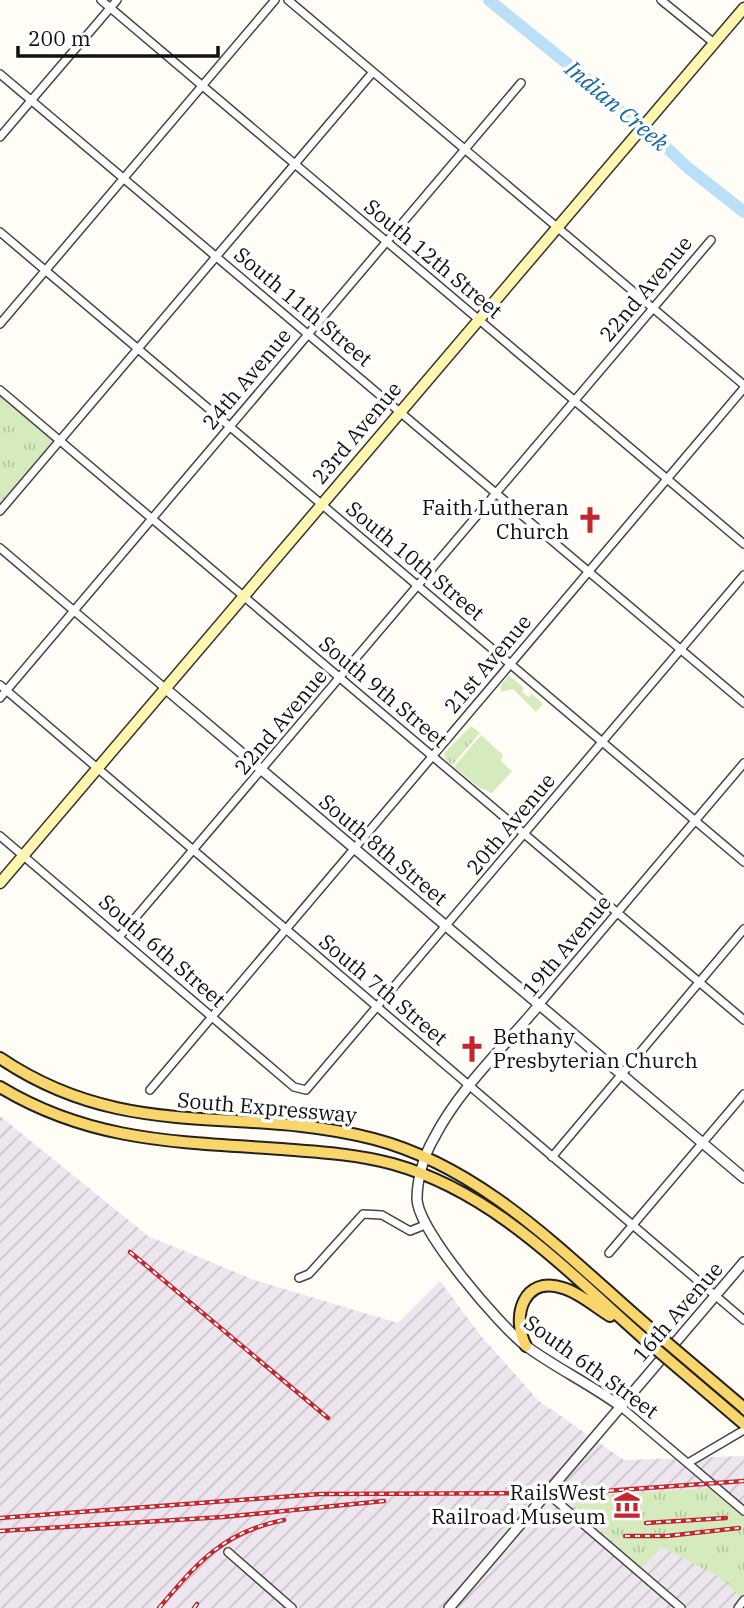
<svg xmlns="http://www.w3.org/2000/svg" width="744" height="1608" font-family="'IBM Plex Serif',serif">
<defs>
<pattern id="industrial-furrows" width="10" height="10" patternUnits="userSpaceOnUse" patternTransform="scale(1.75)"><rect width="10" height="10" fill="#eee6ef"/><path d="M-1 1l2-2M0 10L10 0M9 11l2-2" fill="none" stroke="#cbc4cc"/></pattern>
<pattern id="park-tufts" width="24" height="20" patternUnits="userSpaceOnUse" patternTransform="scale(1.75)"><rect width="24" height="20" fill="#d5ebbd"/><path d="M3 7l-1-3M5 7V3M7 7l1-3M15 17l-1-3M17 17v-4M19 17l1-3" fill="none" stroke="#b6c8a1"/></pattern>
</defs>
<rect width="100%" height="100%" fill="#fffdf5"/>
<path fill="url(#industrial-furrows)" d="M 0,1116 L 148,1236 L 254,1280 L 398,1323 L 440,1281 L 481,1336 L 539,1401 L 624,1460 L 744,1456 L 744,1608 L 0,1608 Z"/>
<path fill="#d5ebbd" d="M 509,675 L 524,688 L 522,692 L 529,697 L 532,694 L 543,704 L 536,712 L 513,689 L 501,692 L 501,685 Z
M 481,735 L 503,755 L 501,761 L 512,771 L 492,793 L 480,788 L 454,767 Z"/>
<path fill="url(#park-tufts)" d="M 0,390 L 59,441 L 0,511 Z
M 471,726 L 480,733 L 452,765 L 445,759 L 444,753 Z
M 709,1488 L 744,1518 L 744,1594 L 741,1597 L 719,1577 L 662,1547 L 642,1568 L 566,1498 Z"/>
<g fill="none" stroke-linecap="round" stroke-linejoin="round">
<path stroke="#b9e0f7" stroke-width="12" d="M 489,0 L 590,82 L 609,103 L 650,132 L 687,167 L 744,212"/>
<defs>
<path id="minor" d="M 101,0 L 744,544
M 288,0 L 744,385
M 661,0 L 714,43
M 0,74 L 744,703
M 0,137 L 117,0
M 0,232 L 744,862
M 0,324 L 275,0
M 0,390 L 744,1020
M 0,511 L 373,72
M 0,548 L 166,689
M 0,685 L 744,1320
M 0,698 L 521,83
M 0,836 L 294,1087 L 306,1090 L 744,575
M 119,937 L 711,240
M 539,1005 L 744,763
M 150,1090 L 744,388
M 552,1157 L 744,929
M 609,1253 L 744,1094
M 299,1278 L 309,1274 L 363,1214 L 382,1215 L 410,1231 L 425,1225
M 620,1406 L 744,1511
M 688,1463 L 744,1430
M 547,1493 L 681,1608
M 228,1552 L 292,1608
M 738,1608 L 744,1600"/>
<path id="tertiary" d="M 166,689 L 744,1178
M 539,1005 C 504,1047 459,1089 434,1138 C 424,1155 417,1179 417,1199 C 418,1231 500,1326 526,1346 C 556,1368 590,1384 620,1406
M 449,1608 L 744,1262"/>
<path id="secondary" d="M 0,883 L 744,8"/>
<path id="primary" d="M 0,1058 C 127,1144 240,1104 374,1139 C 485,1168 567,1257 651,1329
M 0,1087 C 91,1142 179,1142 282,1149 C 319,1152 356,1154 393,1164 C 494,1192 567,1271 643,1338
M 526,1346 C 511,1317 523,1275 563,1288 C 580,1293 595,1307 610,1316"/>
</defs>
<use href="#minor" stroke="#444" stroke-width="10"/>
<use href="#tertiary" stroke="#444" stroke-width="12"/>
<use href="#secondary" stroke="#333" stroke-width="13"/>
<use href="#primary" stroke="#222" stroke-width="14"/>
<use href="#minor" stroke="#fff" stroke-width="7"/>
<use href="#tertiary" stroke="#fff" stroke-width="9"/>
<use href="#secondary" stroke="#fff6b0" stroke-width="10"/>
<use href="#primary" stroke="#f9d66b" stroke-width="10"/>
<defs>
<path id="rail" d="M 130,1252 L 328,1418
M 0,1518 L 320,1494 L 577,1493 L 744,1481
M 646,1523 L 726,1518
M 0,1531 L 223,1517 L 384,1501
M 625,1536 L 667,1536 L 739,1528
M 159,1608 C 197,1563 223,1532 284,1520
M 194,1608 L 197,1604"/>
</defs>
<use href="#rail" stroke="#c4262e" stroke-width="4.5"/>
<use href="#rail" stroke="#fff" stroke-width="2" stroke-dasharray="5" stroke-linecap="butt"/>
<defs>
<path id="primary-bridge" d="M 651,1329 L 744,1408
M 643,1338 L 744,1424"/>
</defs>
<use href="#primary-bridge" stroke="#222" stroke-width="14" stroke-linecap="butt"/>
<use href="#primary-bridge" stroke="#f9d66b" stroke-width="10"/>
</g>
<defs>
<symbol id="church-bare" viewBox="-9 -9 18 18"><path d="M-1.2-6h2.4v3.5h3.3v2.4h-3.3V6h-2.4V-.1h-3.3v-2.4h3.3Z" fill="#c4262e" stroke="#fff" stroke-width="2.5" paint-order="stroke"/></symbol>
<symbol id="museum-bare" viewBox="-9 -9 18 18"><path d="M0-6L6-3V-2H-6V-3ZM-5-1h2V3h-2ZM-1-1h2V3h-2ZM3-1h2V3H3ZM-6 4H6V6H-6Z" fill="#c4262e" stroke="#fff" stroke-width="2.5" paint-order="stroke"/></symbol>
</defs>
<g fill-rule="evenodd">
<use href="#church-bare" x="571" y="501" width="38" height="38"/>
<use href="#church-bare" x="453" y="1030" width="38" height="38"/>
<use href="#museum-bare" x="608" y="1486" width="38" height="38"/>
</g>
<g text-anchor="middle" stroke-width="7" stroke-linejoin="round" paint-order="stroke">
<g font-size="21" fill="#111" stroke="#fff">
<text transform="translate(433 259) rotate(40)" y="7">South 12th Street</text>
<text transform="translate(646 289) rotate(-50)" y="7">22nd Avenue</text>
<text transform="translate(303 307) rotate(40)" y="7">South 11th Street</text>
<text transform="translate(247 379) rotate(-50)" y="7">24th Avenue</text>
<text transform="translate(357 433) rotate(-50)" y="7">23rd Avenue</text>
<text transform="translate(415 561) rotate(40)" y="7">South 10th Street</text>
<text transform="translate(488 664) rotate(-50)" y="7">21st Avenue</text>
<text transform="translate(383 692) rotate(40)" y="7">South 9th Street</text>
<text transform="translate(281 722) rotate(-50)" y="7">22nd Avenue</text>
<text transform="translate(511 824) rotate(-50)" y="7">20th Avenue</text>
<text transform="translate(383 850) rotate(40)" y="7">South 8th Street</text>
<text transform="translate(567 946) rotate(-50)" y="7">19th Avenue</text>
<text transform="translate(162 951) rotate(41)" y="7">South 6th Street</text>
<text transform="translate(383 990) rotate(40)" y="7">South 7th Street</text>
<text transform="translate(267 1108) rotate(5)" y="7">South Expressway</text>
<text transform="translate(678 1312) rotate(-49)" y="7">16th Avenue</text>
<text transform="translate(591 1367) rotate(36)" y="7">South 6th Street</text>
</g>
<g font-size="21" fill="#111" stroke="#fff" text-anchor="end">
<text x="569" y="515">Faith Lutheran<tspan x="569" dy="24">Church</tspan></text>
<text x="493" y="1044" text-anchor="start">Bethany<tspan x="493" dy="24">Presbyterian Church</tspan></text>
<text x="606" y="1500">RailsWest<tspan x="606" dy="24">Railroad Museum</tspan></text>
</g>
<g font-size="23" font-style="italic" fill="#1768a6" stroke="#fff">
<text transform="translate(617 106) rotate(40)" y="8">Indian Creek</text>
</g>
</g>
<path d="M18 46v10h200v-10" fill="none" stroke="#111111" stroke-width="3.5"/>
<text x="28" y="46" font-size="21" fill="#111111" stroke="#ffffff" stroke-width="5" paint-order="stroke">200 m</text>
</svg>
